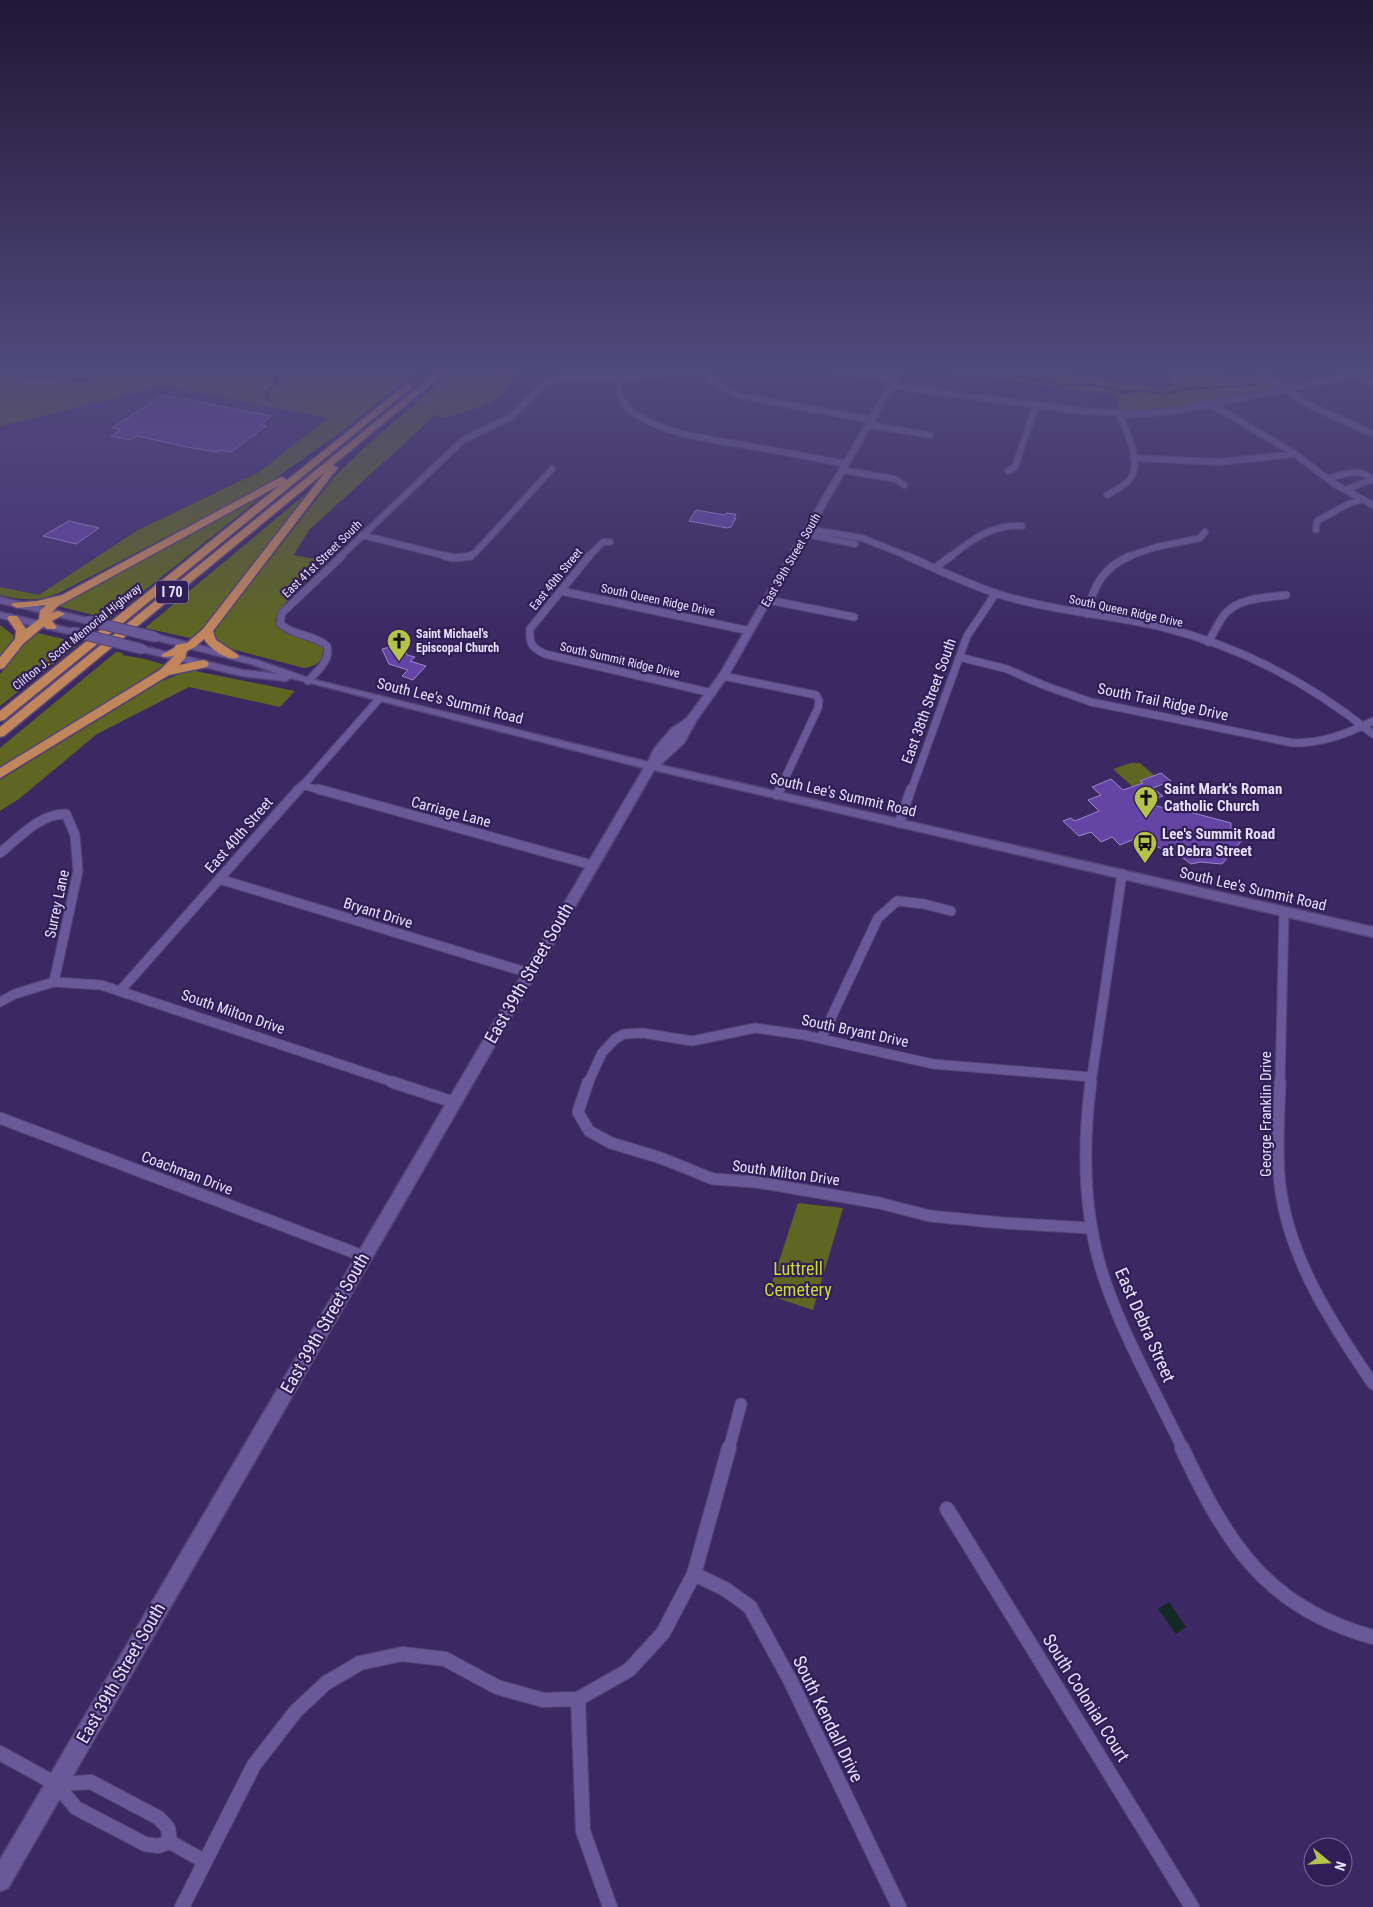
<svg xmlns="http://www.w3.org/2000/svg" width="1373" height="1907" font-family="'Roboto Condensed',sans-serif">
<rect width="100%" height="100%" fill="#3c2963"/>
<path fill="#463173" d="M 164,386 L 328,418 L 259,472 L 138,530 L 39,596 L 0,587 L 0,422 Z"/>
<path fill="#5e6621" d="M 0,370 L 418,370 L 341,432 L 266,485 L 63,591 C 40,602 25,601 0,595 L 0,587 L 39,595 L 138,530 L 259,472 L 328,418 L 164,386 L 0,426 Z
M 454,370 L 520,370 C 515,378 511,386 504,393 C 490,405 459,415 441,418 L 434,414 L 430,420 L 309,530 L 294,555 L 326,561 C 311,577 282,601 275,621 C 287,640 311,633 323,648 C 323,662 317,666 304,668 L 231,649 L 216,641 L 214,635 L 217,627 L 334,477 L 366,446 Z
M 942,370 L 1032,370 L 1170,389 L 1171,370 L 1214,370 L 1223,378 L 1259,376 L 1277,389 L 1161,410 L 1120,412 L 1118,396 Z
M 314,487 L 197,637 L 194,639 L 145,628 Z
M 269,491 L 109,619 L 58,606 Z
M 0,625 L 13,635 L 13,639 L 0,658 Z
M 38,633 L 80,643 L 0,706 L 0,674 L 25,642 Z
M 116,652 L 123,653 L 122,655 L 145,659 L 165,665 L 0,770 L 0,748 Z
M 190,670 L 295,691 L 280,707 L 189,687 L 97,734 L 19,799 L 0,811 L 0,780 L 162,681 Z
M 1131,763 L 1140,763 L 1154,775 L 1141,780 L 1143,783 L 1133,787 L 1113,769 Z
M 798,1203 L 843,1208 L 813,1310 L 768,1295 Z"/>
<path fill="#132923" d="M 1169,1602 L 1186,1627 L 1176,1634 L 1158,1609 Z"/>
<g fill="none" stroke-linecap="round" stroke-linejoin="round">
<path stroke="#132923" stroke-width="2" d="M 971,370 L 1024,377 L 1061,385 L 1094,385 L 1122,392 L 1145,391 L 1162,394 L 1186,389
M 0,375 L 87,380 L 97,373 L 110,370
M 1188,389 L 1258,385
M 270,401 L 266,397 L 269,395 L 266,393 L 272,387 L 278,385 L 275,379 L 277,376 L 273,373 L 279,370"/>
</g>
<path fill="#6444a5" stroke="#9a89cc" d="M 162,395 L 271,416 L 260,425 L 266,426 L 231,452 L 220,450 L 217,452 L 187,447 L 137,436 L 130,440 L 111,436 L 121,430 L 112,428 Z
M 696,510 L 725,515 L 726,513 L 736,514 L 734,518 L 736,518 L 731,527 L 727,528 L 689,521 Z
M 69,521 L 99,528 L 76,544 L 43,536 Z
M 403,644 L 407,655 L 415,657 L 410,661 L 426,666 L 413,680 L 402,676 L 408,670 L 389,664 L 382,649 Z
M 1161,773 L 1171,781 L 1153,788 L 1163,796 L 1144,803 L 1182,812 L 1182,810 L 1231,823 L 1231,829 L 1243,839 L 1222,864 L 1200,862 L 1191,864 L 1183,858 L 1137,838 L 1120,845 L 1112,837 L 1101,842 L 1091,832 L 1079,836 L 1063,821 L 1071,818 L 1075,821 L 1099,811 L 1088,800 L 1101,795 L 1092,787 L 1111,779 L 1123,790 L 1143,783 L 1140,781 Z"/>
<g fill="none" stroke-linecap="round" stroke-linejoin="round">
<defs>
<path id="minor-far4" d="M 700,370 L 717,385 L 741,396 L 872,420
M 836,370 L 894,380
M 1256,370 L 1311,406 L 1373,434
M 1347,370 L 1373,385
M 618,379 C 619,392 620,401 630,410 C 661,435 717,440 755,447 C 785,452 816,458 846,464
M 891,386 L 1082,411 L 1144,414 L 1182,410 L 1373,372
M 1211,404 L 1295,454 L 1336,485 L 1373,505
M 869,425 L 930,435
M 1133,458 L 1219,462 L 1295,454
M 842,470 L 895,479 L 904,485
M 1008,471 L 1015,467 L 1036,405
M 1328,479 C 1343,474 1359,467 1373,479 L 1345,490
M 1107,495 C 1114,491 1125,486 1130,479 C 1143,461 1126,431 1119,414
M 808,529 L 862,538 L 910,557
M 1316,530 L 1317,521 L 1348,504 L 1361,500
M 805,534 L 855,544
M 362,535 L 450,557
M 340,557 L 463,440 L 511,417 L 543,384 L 562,378 L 637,378 L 689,370
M 467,557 L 475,553 L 552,469
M 588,557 L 603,542 L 610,542
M 950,557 C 971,540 993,524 1022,526
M 1127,557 L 1156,547 L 1200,538 L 1205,532"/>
<path id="minor-far3" d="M 445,556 L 454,558 L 471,556
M 589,556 L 530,629 C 529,644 532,648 545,654 L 712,693
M 907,556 C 937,569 967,584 998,594 C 1051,611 1108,614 1162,627 C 1240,646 1311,684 1373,734
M 935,568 L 951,556
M 561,591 L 750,631
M 768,600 L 854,617
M 1087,614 C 1093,587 1103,567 1130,556
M 1208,642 C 1214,633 1218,623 1224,615 C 1239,597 1265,598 1286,595
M 959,657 L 1007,669 L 1043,685 L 1091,702 L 1293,743 C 1323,743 1347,734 1373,721
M 723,676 L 816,695 L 819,700 L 818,708 L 779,791
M 308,681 C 317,671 331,661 327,646 C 314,634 292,636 280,623 L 282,613 L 342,556
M 302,785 L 322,791
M 298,791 L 379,699
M 911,791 L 967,636 L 996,593"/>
<path id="minor-far2" d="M 318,789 L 592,865
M 777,795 L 780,789
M 899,823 L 911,789
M 0,853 C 20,837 39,814 66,814 L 75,835 L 78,871 L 54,982
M 219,879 L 529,973
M 121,990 L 299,789
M 0,1002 L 15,994 L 54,982 L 101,985 L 396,1083
M 822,1037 L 878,918 L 897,901 L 924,904 L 951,911
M 588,1083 L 602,1053 L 615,1039 L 624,1034 L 643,1033 L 692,1041 L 755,1028 L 804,1035 L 933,1064 L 1091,1077
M 1091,1083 L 1122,874
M 1280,1083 L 1284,912"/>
<path id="minor-far1" d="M 392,1082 L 453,1102
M 588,1082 L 578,1112 L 589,1131 L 611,1143 L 661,1158 L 713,1179 L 756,1182 L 879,1203 L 930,1216 L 1003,1223 L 1090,1228
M 1091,1082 C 1082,1150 1083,1219 1106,1284 C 1126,1341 1157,1395 1183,1449
M 1280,1082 C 1279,1116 1276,1151 1280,1185 C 1289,1259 1332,1324 1373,1384
M 0,1118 L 363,1256
M 729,1449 L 741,1404"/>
<path id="minor" d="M 1182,1448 C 1226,1542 1266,1608 1373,1637
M 947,1509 L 1192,1907
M 694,1574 L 725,1589 L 750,1607 L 790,1680 L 899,1907
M 578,1699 L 583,1831 L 610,1907
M 0,1753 L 56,1784 L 76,1808 L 145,1844 L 158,1846 L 170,1842 L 204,1861
M 59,1784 L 91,1782 L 159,1818 L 168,1828 L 170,1842
M 182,1907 L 254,1765 L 296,1711 L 326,1683 L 360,1663 L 402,1654 L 445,1659 L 497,1687 L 543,1700 L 578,1699 L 629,1670 L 663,1633 L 694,1574 L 729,1448"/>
<path id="secondary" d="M 897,370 L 903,370 L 728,676 L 696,721 L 684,743 L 660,765 L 1373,927 L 1373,937 L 654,770 L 8,1888 L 0,1891 L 0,1860 L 644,768 L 291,678 L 286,681 L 242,676 L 139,651 L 137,649 L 142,646 L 242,670 L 279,674 L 251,664 L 152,639 L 152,635 L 155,634 L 257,660 L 311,679 L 648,762 L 654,749 L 671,729 L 687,718 L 719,675 ZM 680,732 L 664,751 L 679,733 Z
M 0,597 L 92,619 L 94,621 L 89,624 L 0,603 Z
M 0,612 L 77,630 L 79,632 L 74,635 L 0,618 Z"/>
<path id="motorway" d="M 439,370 L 448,370 L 333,465 L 338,468 L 336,470 L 213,631 L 216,640 L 237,654 L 239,656 L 237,658 C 227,661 209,648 204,639 L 195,647 L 187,651 L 185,658 L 179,665 L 203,660 L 207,661 L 209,664 L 207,667 L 169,675 L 0,778 L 0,768 L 160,670 L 174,656 L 163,657 L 161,655 L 174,648 L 176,645 L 187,643 L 203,629 L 325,472 L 4,736 L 0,737 L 0,727 Z
M 408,383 L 412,386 L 411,388 L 4,720 L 0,721 L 0,711 L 280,485 L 58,606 L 51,613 L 59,611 L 65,614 L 52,621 L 57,627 L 55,629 L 47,629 L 44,626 L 23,644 L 4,668 L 0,669 L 0,657 L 15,639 L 16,631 L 7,618 L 9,616 L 17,616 L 26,629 L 39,619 L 40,611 L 46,605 L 17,608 L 11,605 L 13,603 L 37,601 L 62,595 L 279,478 L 282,477 L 287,480 Z"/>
</defs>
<use href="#minor-far4" stroke="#564576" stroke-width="8"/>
<use href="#minor-far3" stroke="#564576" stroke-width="9"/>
<use href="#minor-far2" stroke="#564576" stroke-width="11"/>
<use href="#minor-far1" stroke="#564576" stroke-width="13"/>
<use href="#minor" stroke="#564576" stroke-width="16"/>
<use href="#secondary" stroke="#564576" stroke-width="3"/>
<use href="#motorway" stroke="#564576" stroke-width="3"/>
<use href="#minor-far4" stroke="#6a5998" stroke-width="5.5"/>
<use href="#minor-far3" stroke="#6a5998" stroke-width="7"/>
<use href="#minor-far2" stroke="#6a5998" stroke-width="9"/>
<use href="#minor-far1" stroke="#6a5998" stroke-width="11"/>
<use href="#minor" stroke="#6a5998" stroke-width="14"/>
<use href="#secondary" fill="#6a5998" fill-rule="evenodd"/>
<use href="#motorway" fill="#c2865c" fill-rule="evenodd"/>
<defs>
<path id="secondary-bridge" d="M 89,621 L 155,637
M 74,632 L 142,649"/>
</defs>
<use href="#secondary-bridge" stroke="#564576" stroke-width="12" stroke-linecap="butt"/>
<use href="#secondary-bridge" stroke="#6a5998" stroke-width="10"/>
</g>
<linearGradient id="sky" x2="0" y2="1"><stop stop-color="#211736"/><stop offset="0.58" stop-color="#50497c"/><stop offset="1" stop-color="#50497c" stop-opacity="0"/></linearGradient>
<rect width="1373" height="637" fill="url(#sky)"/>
<defs>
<symbol id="church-pin" viewBox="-11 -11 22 30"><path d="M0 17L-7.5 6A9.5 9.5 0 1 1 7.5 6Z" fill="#b4c24a" stroke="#321e57"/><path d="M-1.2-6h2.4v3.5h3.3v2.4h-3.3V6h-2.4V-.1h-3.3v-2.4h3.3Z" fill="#111"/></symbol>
<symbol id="bus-pin" viewBox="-11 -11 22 30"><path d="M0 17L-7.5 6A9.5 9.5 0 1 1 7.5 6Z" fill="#b4c24a" stroke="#321e57"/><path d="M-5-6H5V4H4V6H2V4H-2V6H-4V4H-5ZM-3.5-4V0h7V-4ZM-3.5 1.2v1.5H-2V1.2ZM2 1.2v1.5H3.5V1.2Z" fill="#111"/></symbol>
</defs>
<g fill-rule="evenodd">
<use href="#church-pin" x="385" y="627" width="28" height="38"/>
<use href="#church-pin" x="1132" y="784" width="28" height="38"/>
<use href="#bus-pin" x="1131" y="829" width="28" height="38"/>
</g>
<g text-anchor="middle" stroke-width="4.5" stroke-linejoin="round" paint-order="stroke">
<g font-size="12" fill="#e6e0fd" stroke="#321e57">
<text transform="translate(322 559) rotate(-44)" y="4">East 41st Street South</text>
<text transform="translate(791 560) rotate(-60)" y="4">East 39th Street South</text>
<text transform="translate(556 579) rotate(-51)" y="4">East 40th Street</text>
<text transform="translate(658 600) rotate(12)" y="4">South Queen Ridge Drive</text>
<text transform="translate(1126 611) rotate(12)" y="4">South Queen Ridge Drive</text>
<text transform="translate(77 637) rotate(-39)" y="4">Clifton J. Scott Memorial Highway</text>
<text transform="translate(620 660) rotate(13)" y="4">South Summit Ridge Drive</text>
</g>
<g font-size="12" font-weight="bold" fill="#e6e0fd" stroke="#321e57" text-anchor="start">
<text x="416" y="638">Saint Michael's<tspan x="416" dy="14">Episcopal Church</tspan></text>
</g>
<rect fill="#321e57" stroke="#b0a6cb" stroke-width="1" x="156" y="580.5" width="32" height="23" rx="4"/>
<g font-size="14" font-weight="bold" fill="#e6e0fd">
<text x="172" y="597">I 70</text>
</g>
<g font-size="15" fill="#e6e0fd" stroke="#321e57">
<text transform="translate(450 701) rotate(14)" y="5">South Lee's Summit Road</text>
<text transform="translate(929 701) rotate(-70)" y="5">East 38th Street South</text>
<text transform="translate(1163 702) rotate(12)" y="5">South Trail Ridge Drive</text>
<text transform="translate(843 795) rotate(13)" y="5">South Lee's Summit Road</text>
<text transform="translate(451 812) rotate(15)" y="5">Carriage Lane</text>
<text transform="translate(239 835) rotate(-49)" y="5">East 40th Street</text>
<text transform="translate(1253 889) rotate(13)" y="5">South Lee's Summit Road</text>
<text transform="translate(57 904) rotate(-78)" y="5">Surrey Lane</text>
<text transform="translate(378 913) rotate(17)" y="5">Bryant Drive</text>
<text transform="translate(233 1012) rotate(19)" y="5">South Milton Drive</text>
<text transform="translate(855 1031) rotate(12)" y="5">South Bryant Drive</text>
<text transform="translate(1266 1114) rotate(-90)" y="5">George Franklin Drive</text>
<text transform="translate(187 1173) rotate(21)" y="5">Coachman Drive</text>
<text transform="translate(786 1173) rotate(8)" y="5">South Milton Drive</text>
</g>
<g font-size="15" font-weight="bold" fill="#e6e0fd" stroke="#321e57" text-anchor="start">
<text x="1164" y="794">Saint Mark's Roman<tspan x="1164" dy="17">Catholic Church</tspan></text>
<text x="1162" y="839">Lee's Summit Road<tspan x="1162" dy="17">at Debra Street</tspan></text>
</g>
<g font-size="18" fill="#e6e0fd" stroke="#321e57">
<text transform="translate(529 973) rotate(-60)" y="6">East 39th Street South</text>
<text transform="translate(325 1323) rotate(-60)" y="6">East 39th Street South</text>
<text transform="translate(1145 1325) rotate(66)" y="6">East Debra Street</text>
<text transform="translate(121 1673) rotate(-60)" y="6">East 39th Street South</text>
<text transform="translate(1086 1698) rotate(58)" y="6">South Colonial Court</text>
<text transform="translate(828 1719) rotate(64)" y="6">South Kendall Drive</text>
</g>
<g font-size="18" fill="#cbdc33" stroke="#321e57">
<text x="798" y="1275">Luttrell<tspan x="798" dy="21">Cemetery</tspan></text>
</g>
</g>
<g transform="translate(1328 1862) rotate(108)"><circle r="24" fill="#321e57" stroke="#7a6c99"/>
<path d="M0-4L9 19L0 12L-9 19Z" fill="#b4c24a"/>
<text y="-8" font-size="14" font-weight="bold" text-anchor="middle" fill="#e6e0fd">N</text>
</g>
</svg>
